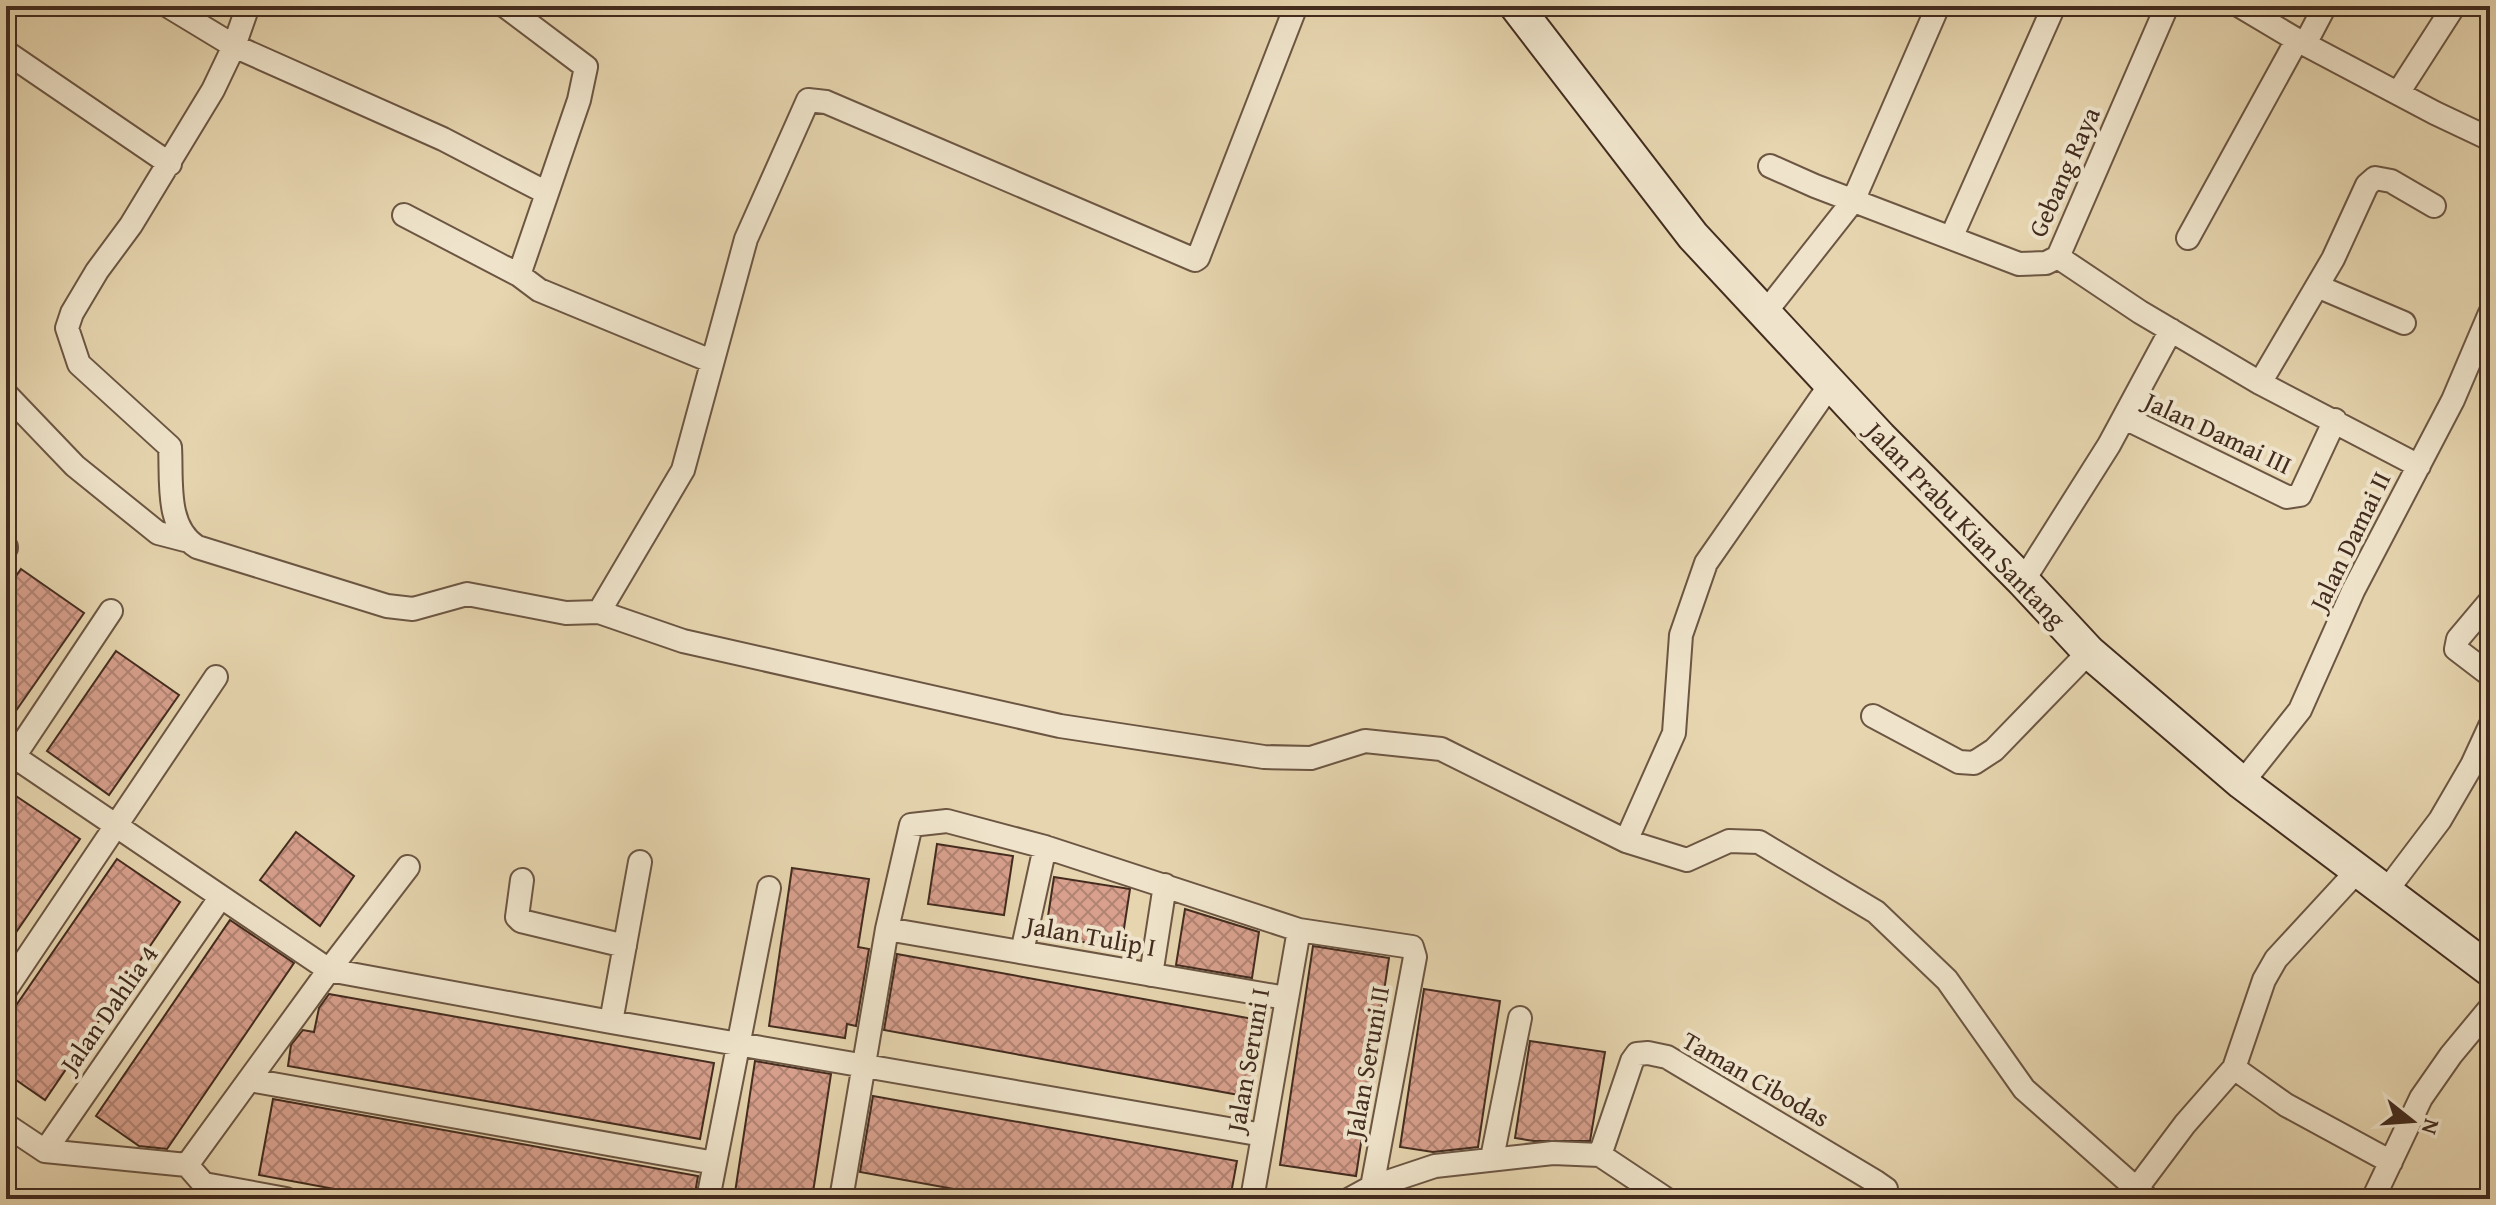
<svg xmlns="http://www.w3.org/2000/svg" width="2496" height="1205" font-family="'Gentium Book Plus',serif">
<defs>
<pattern id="building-cross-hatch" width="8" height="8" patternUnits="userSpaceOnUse" patternTransform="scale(2)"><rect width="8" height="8" fill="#d8a08d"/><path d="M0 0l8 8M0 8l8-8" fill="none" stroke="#b18373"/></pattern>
</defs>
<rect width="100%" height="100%" fill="#e6d5af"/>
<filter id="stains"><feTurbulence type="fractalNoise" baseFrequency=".0025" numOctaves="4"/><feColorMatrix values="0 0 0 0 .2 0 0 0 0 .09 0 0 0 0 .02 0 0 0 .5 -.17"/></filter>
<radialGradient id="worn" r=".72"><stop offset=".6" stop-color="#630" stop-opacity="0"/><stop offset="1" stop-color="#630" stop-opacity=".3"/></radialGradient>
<path fill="url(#building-cross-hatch)" stroke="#432c1f" stroke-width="2" d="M 21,569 L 84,613 L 6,725 L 6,590 Z
M 116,651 L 179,695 L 109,795 L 47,751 Z
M 16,796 L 80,839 L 6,947 L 6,811 Z
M 296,832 L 354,876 L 320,926 L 260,880 Z
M 937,844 L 1013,856 L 1004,915 L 928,904 Z
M 117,859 L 180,902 L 45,1100 L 6,1073 L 6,1020 Z
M 792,868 L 869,879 L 858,947 L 869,949 L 856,1026 L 847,1024 L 845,1038 L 769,1026 Z
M 1054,877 L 1130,889 L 1121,948 L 1045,936 Z
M 1185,909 L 1259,932 L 1252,978 L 1176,965 Z
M 230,920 L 294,963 L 167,1149 L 139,1146 L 96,1116 Z
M 1313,946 L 1389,958 L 1356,1176 L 1280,1165 Z
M 897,954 L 1264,1021 L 1250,1097 L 884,1030 Z
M 1424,989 L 1500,1001 L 1478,1147 L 1433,1152 L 1400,1147 Z
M 329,994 L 714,1063 L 700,1139 L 288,1066 L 291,1045 L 303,1030 L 314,1032 L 319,1008 Z
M 1530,1041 L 1605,1052 L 1590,1141 L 1534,1141 L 1515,1138 Z
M 755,1061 L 831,1074 L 812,1199 L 734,1199 Z
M 873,1096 L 1237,1161 L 1230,1199 L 1009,1199 L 860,1172 Z
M 273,1099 L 698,1176 L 694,1199 L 388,1199 L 259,1175 Z"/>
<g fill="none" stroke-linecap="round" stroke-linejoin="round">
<defs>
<path id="street" d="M 168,6 L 234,46 L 443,139 L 545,192
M 248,6 L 234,46 L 213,90 L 131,225 L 97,271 L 72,313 L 67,328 L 79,364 L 170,447 C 172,480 165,527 197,547 L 387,606 L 413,609 L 467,594 L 566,613 L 599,612 L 683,641 L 1060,726 L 1264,757 L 1311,758 L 1365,741 L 1441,749 L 1626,841 L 1687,860 L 1729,841 L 1759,842 L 1876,912 L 1947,980 L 2024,1089 L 2148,1199
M 505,6 L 586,67 L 579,100 L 519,275
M 2297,40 L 2435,113 L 2490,139
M 2305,44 L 2325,6
M 6,52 L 170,164
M 2398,93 L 2454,6
M 1770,166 L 1815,186 L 2019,264 L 2046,263 L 2058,257 L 2167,6
M 404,215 L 519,275 L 539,290 L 711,361
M 1951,238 L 2054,6
M 2188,238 L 2297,40 L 2240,6
M 2058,257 L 2140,312 L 2260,383 L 2419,466
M 2317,286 L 2404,323
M 1764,314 L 1853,201 L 1938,6
M 2260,383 L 2333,259 L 2367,185 L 2375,178 L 2391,181 L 2434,206
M 6,394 L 75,466 L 158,533 L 185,540
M 2125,418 L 2287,497 L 2300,495 L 2335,420
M 6,548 L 6,547
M 2023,581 L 2109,445 L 2171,330
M 2490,601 L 2458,639 L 2456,649 L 2490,675
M 599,612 L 683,470 L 746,239 L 808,100 L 826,102 L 1195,260 L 1198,258 L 1296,6
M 1873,716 L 1959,762 L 1974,763 L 1994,750 L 2089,652
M 6,751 L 329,970 L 611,1022 L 1263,1135
M 7,767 L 111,611
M 2242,783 L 2300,710 L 2353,591 L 2453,400 L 2490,313
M 1626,841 L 1674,733 L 1681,635 L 1706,563 L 1830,385
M 522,880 L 517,917 L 521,921 L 625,946
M 2387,890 L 2440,820 L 2472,765 L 2490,726
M 887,929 L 1286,998
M 1022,952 L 1045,847
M 1151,975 L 1165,885
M 6,989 L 216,677
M 611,1022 L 640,862
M 2234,1068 L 2286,1105 L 2391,1162
M 250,1080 L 715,1163
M 6,1125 L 45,1151 L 187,1165 L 217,1199
M 45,1151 L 220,898
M 1600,1155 L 1632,1061 L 1637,1054 L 1648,1053 L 1667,1057 L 1876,1182 L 1886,1189 L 1887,1199
M 1492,1158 L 1520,1018
M 187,1165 L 329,970 L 408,867
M 204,1184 L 286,1199
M 2137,1188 L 2185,1124 L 2234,1068 L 2264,980 L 2276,959 L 2359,869
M 708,1199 L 769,888
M 841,1199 L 887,929 L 911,825 L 947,821 L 1045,847 L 1299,930 L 1412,947 L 1415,957 L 1372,1187
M 1252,1199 L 1299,930
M 1350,1199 L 1372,1187 L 1435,1166 L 1553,1153 L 1600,1155 L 1666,1199
M 2373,1199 L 2421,1098 L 2451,1055 L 2490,1008"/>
<path id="secondary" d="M 1516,6 L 1693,236 L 1880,437 L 2023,581 L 2089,652 L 2242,783 L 2490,970"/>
</defs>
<use href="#street" stroke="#6c5643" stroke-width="26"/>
<use href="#secondary" stroke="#432c1f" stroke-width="36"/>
<use href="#street" stroke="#efe4cb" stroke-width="22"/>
<use href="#secondary" stroke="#efe4cb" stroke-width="32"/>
</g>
<g text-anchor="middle" stroke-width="8" stroke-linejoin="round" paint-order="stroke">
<g font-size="26" fill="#432c1f" stroke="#efe4cb">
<text transform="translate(2064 172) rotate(-66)" y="9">Gebang Raya</text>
<text transform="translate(2218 433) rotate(25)" y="9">Jalan Damai III</text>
<text transform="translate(1966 525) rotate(46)" y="9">Jalan Prabu Kian Santang</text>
<text transform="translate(2350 541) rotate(-64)" y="9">Jalan Damai II</text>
<text transform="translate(1091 936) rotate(10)" y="9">Jalan Tulip I</text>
<text transform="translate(109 1009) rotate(-55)" y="9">Jalan Dahlia 4</text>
<text transform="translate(1248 1060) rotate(-80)" y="9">Jalan Seruni I</text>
<text transform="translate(1367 1062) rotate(-80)" y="9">Jalan Seruni II</text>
<text transform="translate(1756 1079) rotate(30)" y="9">Taman Cibodas</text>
</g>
</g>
<rect width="2496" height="1205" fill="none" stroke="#e6d5af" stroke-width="32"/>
<rect x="8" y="8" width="2480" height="1189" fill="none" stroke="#432c1f" stroke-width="4"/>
<rect x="16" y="16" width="2464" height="1173" fill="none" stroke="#432c1f" stroke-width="2"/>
<g transform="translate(2412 1121) rotate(107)" stroke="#efe4cb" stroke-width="6" paint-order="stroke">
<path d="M0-6L14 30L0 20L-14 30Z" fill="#432c1f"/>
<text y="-12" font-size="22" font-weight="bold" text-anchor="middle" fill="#432c1f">N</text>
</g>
<rect width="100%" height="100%" filter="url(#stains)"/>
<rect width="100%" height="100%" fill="url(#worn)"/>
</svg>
